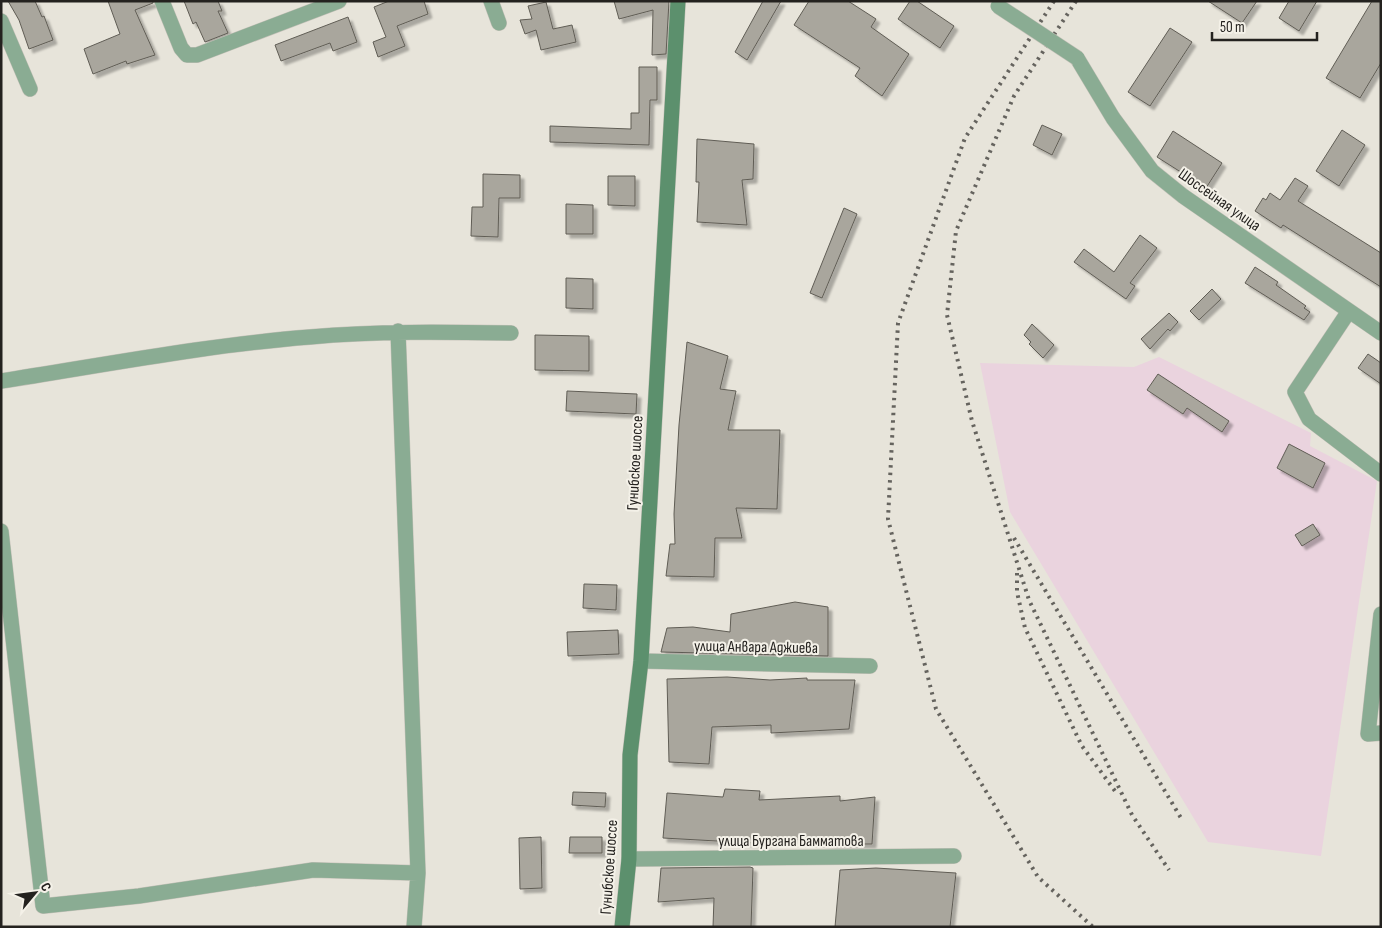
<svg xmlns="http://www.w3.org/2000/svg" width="1382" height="928" font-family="'Sofia Sans Condensed',sans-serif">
<defs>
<filter id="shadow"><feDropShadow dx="4" dy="4" stdDeviation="1" flood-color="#0004"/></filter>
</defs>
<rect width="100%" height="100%" fill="#e7e4da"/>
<path fill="#ead3de" d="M 1159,357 L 1311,433 L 1310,446 L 1377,481 L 1321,856 L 1208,842 L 1010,512 L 980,363 L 1134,367 Z"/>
<path fill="#a9a69d" stroke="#605d55" filter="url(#shadow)" d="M 8,1 L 35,1 L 42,17 L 44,16 L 53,40 L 29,49 L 19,20 Z
M 108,1 L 153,1 L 153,3 L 135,10 L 155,55 L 127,64 L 126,61 L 93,74 L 84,49 L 120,34 Z
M 184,1 L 218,1 L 222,11 L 218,11 L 228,33 L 205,42 L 196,22 L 193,24 Z
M 389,1 L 424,1 L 428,14 L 397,26 L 405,46 L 378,57 L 373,42 L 386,37 L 374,7 Z
M 614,1 L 669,1 L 666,54 L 652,55 L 653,10 L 619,19 Z
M 763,1 L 781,1 L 747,60 L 735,52 Z
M 809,1 L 848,1 L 876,19 L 871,27 L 909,54 L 882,96 L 855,76 L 860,68 L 794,25 Z
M 910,1 L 917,1 L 954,26 L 940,48 L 898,19 Z
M 1208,1 L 1257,1 L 1242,23 Z
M 1289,1 L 1317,1 L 1299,31 L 1279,18 Z
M 1372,1 L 1381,1 L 1381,63 L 1360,98 L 1326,78 Z
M 546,2 L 553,29 L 572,25 L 576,42 L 541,50 L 536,30 L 525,34 L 520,20 L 532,19 L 528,6 Z
M 348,17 L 357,42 L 333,51 L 330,43 L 281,61 L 275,45 Z
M 1170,28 L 1192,42 L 1150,106 L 1128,92 Z
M 639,67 L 657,67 L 657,100 L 650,100 L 649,145 L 550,142 L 550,126 L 631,129 L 631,113 L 639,113 Z
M 1042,125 L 1062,134 L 1052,155 L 1033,145 Z
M 1342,130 L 1365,145 L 1339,186 L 1316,171 Z
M 1173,131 L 1222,163 L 1206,188 L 1157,157 Z
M 697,139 L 754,144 L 753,179 L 742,180 L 747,225 L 697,222 L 699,182 L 696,182 Z
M 483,174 L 520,175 L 520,198 L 499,198 L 498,237 L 471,236 L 472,207 L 483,207 Z
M 608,176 L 635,176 L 635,206 L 608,205 Z
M 1295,178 L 1308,186 L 1298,201 L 1381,253 L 1381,287 L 1283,225 L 1281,228 L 1255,211 L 1263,198 L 1266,200 L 1270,193 L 1280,200 Z
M 566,204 L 593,205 L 593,234 L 566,234 Z
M 844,208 L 857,214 L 822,298 L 810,293 Z
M 1140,235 L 1157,248 L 1130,283 L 1135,286 L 1126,299 L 1074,262 L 1084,249 L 1114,272 Z
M 1255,267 L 1278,282 L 1276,285 L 1306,306 L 1304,308 L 1310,312 L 1304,320 L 1245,283 Z
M 566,278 L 593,279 L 593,309 L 566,308 Z
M 1212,289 L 1221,299 L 1199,320 L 1190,311 Z
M 1169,313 L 1178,322 L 1170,331 L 1168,329 L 1150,349 L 1141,339 Z
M 1032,324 L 1054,345 L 1043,358 L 1029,344 L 1031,342 L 1024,335 Z
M 535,335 L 589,336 L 589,371 L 535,370 Z
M 687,342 L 728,356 L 720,389 L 736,391 L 728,430 L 780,430 L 777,509 L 736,508 L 742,538 L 715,538 L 714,577 L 666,576 L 670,544 L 675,544 L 674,514 L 679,425 Z
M 1368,354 L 1381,363 L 1381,384 L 1358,368 Z
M 1158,374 L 1229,421 L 1222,432 L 1187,408 L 1183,414 L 1147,390 Z
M 567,391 L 637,394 L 636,414 L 566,411 Z
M 1289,444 L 1325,463 L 1313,488 L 1277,468 Z
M 1313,524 L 1320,535 L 1302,546 L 1295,535 Z
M 584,584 L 617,585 L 616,610 L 583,608 Z
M 795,602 L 828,607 L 828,656 L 661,652 L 667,628 L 693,627 L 730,632 L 731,614 Z
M 618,630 L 619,654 L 568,656 L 567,632 Z
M 727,677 L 770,680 L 807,678 L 807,680 L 855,680 L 849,729 L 771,733 L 771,725 L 712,727 L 709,764 L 669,762 L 667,679 Z
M 725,789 L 760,791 L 759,800 L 840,796 L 840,801 L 875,797 L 872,844 L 832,844 L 791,839 L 753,843 L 663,838 L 667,793 L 723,797 Z
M 573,792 L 606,793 L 605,807 L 572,805 Z
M 541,837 L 542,888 L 520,889 L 519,838 Z
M 570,837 L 602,837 L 602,853 L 569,853 Z
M 750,867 L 753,868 L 751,927 L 713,927 L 714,898 L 658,902 L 661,868 Z
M 876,868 L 956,873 L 950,927 L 835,927 L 840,870 Z"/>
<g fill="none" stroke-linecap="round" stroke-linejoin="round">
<defs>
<path id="street" d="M 162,1 L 181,48 L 187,55 L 197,55 L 339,1
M 491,1 L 499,23
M 1,21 L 30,89
M 1077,58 L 1113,118 L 1152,171 L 1183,196 L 1381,333
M 1349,311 L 1295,392 L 1309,419 L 1381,474
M 398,331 L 418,873 L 414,927
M 1,381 C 104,365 207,345 310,337 C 377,331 444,332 511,333
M 1,531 L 43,906 L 139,896 L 313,870 L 418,873
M 1381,614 L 1368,734 L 1381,733
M 641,661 L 870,666
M 629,859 L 954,856"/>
<path id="secondary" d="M 622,927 L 629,859 L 630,755 L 641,661 L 678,1"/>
</defs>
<use href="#street" stroke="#c4c1b8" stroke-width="16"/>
<use href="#secondary" stroke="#c4c1b8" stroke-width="16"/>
<use href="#street" stroke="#8aac93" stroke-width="15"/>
<use href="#secondary" stroke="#5c906d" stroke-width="15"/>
<path stroke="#65635e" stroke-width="4" stroke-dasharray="2.5 5" stroke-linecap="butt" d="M 1054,1 L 965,138 L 898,323 L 888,519 L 936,709 L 1038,877 L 1093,927
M 1076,1 L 1014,96 L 956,231 L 947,315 L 972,421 L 1029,600 L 1132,815 L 1169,870
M 1014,538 L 1181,818
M 1017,573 L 1017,592 L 1025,628 L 1082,746 L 1115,791"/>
<defs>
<path id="street-bridge" d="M 998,6 L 1077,58"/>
</defs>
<use href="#street-bridge" stroke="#c4c1b8" stroke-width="16" stroke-linecap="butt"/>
<use href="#street-bridge" stroke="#8aac93" stroke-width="15"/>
</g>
<g text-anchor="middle" stroke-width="4" stroke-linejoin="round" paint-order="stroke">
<g font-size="16" fill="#24221f" stroke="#f4f1e8">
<text transform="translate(1220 199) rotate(35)" y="6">Шоссейная улица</text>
<text transform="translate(634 463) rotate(-87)" y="6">Гунибское шоссе</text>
<text transform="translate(756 646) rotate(1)" y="6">улица Анвара Аджиева</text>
<text x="791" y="846">улица Бургана Бамматова</text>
<text transform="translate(608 867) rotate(-86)" y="6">Гунибское шоссе</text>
</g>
</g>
<rect width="1382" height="928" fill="none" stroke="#24221f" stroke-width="5"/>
<g transform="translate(35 893) rotate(61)" stroke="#f4f1e8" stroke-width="4" paint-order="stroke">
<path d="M0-4L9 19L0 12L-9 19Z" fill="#24221f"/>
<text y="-8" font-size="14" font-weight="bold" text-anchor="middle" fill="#24221f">С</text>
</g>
<path d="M1212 32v8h105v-8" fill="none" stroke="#24221f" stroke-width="2.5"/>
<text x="1220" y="32" font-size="15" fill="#24221f" stroke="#f4f1e8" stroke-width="4" paint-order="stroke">50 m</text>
</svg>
